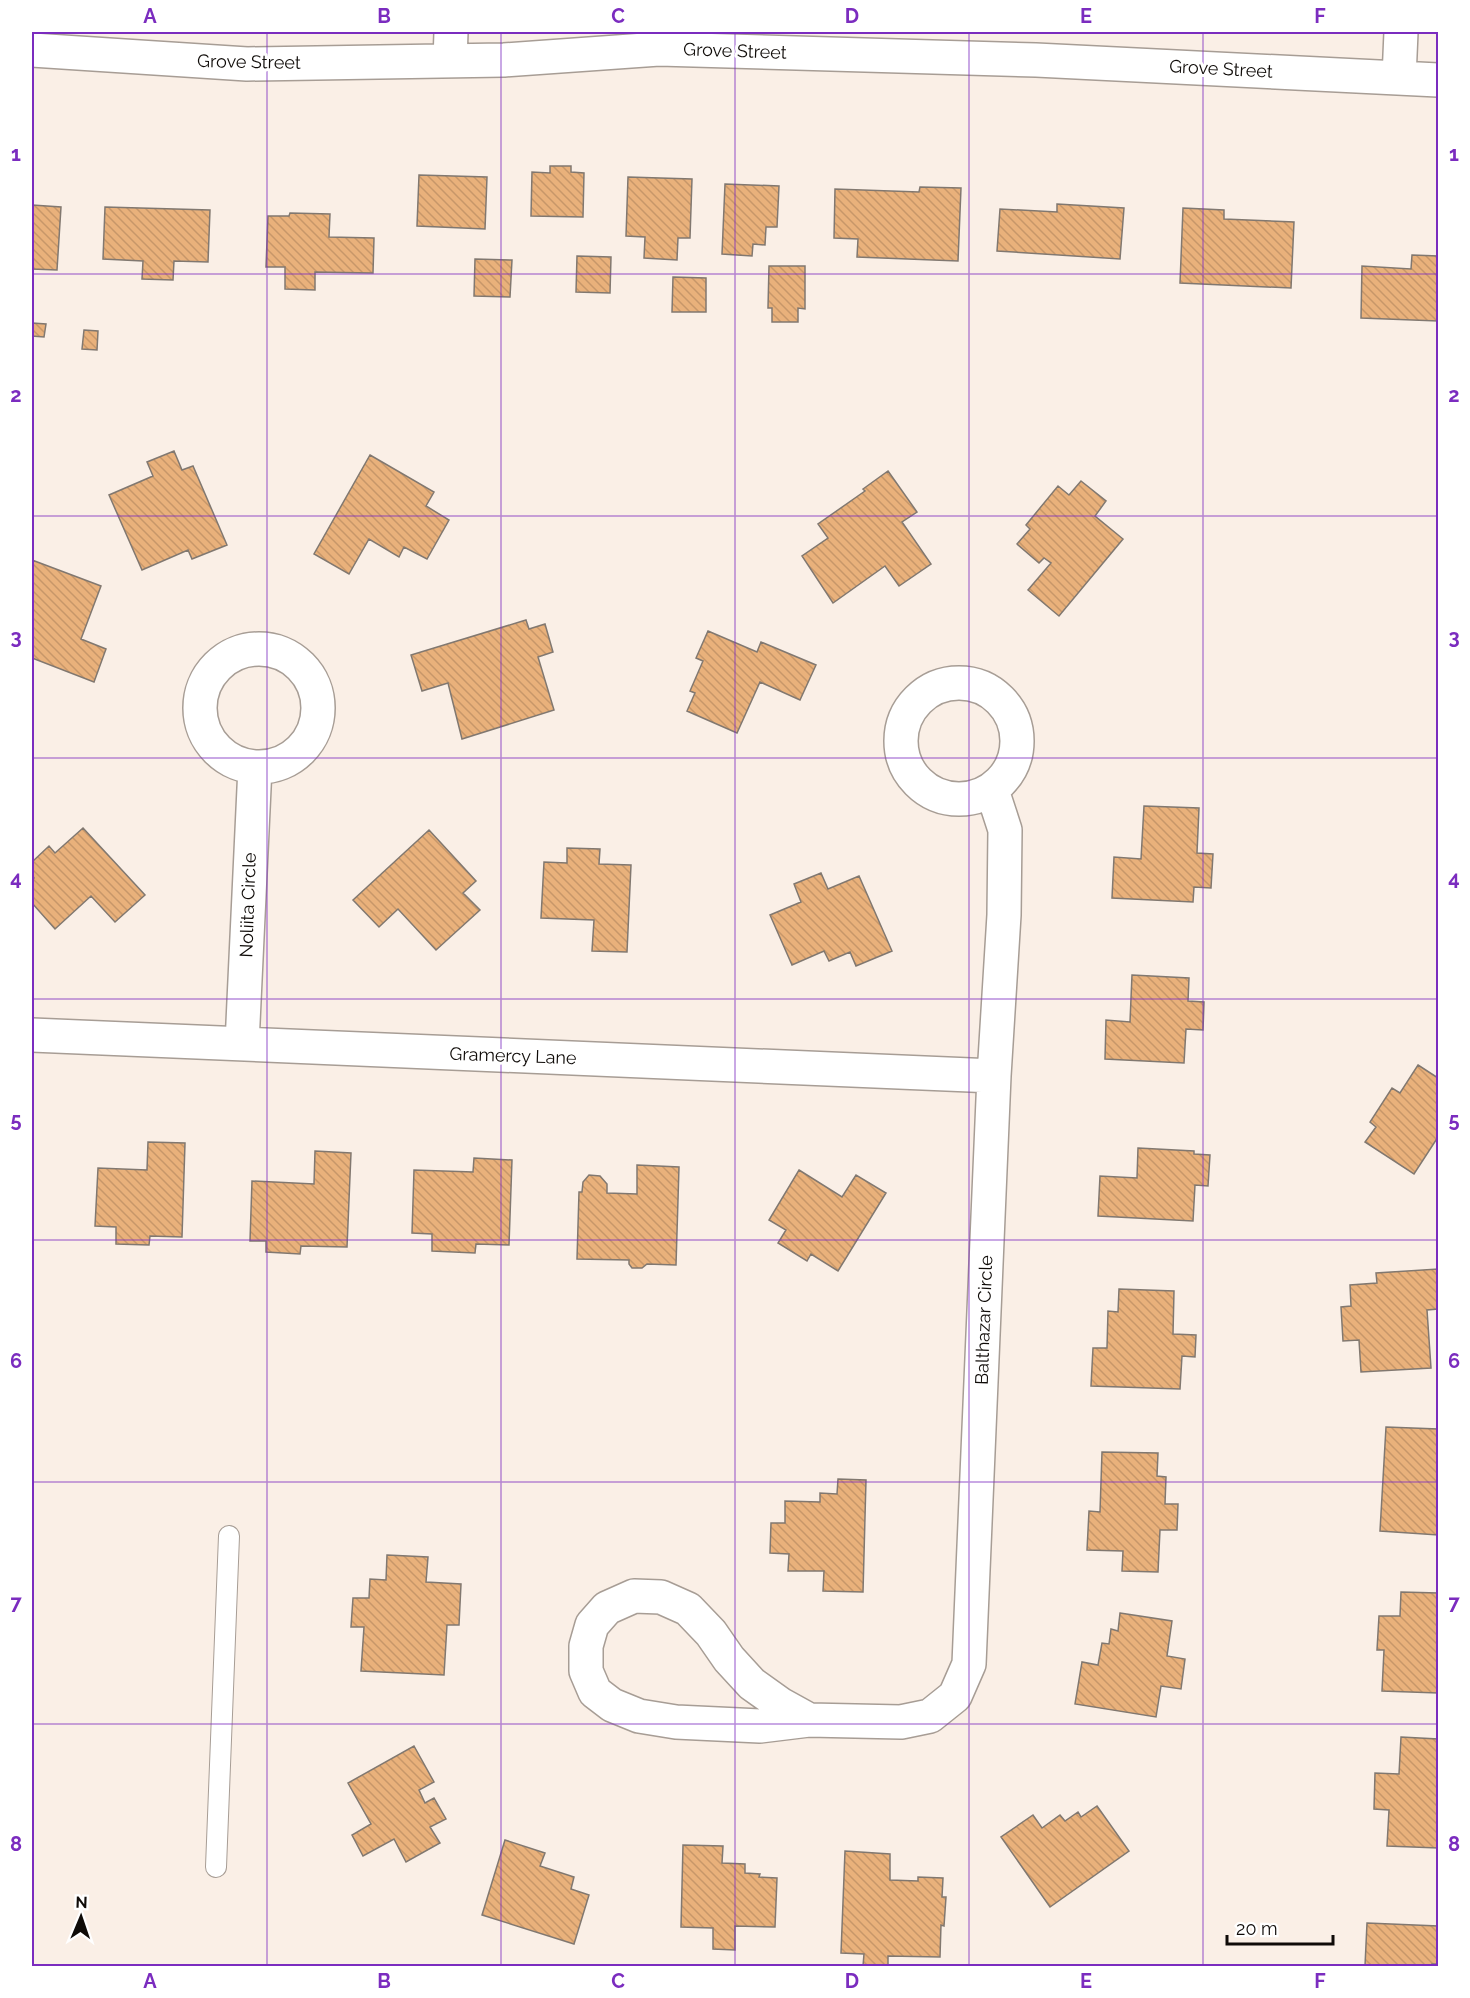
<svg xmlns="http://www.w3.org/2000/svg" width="1470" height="1998" font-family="Raleway,sans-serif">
<defs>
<pattern id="building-back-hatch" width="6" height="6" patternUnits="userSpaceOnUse" patternTransform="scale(1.5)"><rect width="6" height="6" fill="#e9b17b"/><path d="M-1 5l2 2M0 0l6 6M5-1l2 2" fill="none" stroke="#c79769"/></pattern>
</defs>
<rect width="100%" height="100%" fill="#faefe6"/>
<path fill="url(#building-back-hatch)" stroke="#817870" stroke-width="1.5" d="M 550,166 L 571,166 L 571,172 L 584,173 L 583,217 L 531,216 L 532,172 L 550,173 Z
M 419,175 L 487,177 L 485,229 L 417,226 Z
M 628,177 L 692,179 L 690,238 L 678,238 L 677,260 L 644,258 L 645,237 L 626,236 Z
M 725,184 L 779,186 L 777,227 L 766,227 L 765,245 L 753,244 L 752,256 L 722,254 Z
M 920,187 L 961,188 L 958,261 L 857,257 L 858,239 L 834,238 L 835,189 L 919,192 Z
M 1057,204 L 1124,208 L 1120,259 L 997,251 L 1000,209 L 1057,212 Z
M 32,205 L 61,207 L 57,270 L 32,269 Z
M 105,207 L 210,210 L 208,262 L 174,261 L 173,280 L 142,279 L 143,261 L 103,259 Z
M 1183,208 L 1224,210 L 1224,219 L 1294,222 L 1291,288 L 1180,283 Z
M 290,213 L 330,214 L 329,237 L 374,238 L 373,273 L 315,272 L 315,290 L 285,289 L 285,267 L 266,267 L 268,216 L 289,216 Z
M 1412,255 L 1438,256 L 1438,321 L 1361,318 L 1362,266 L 1411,269 Z
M 577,256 L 611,257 L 610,293 L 576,292 Z
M 475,259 L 512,260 L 510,297 L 474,296 Z
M 769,266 L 805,266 L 805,309 L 798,308 L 798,322 L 772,322 L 772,308 L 768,308 Z
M 673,277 L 706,278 L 706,312 L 672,312 Z
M 32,323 L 46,324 L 44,337 L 32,336 Z
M 84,330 L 98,331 L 97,350 L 82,349 Z
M 174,451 L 182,470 L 193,466 L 227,545 L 192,559 L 188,550 L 142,570 L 109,495 L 153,476 L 147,462 Z
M 370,455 L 434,492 L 426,506 L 449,520 L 427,559 L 404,547 L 399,557 L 369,539 L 349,574 L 314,554 Z
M 888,471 L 917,512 L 902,522 L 931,564 L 899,586 L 885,566 L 833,603 L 802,556 L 828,538 L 818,524 L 865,491 L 863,489 Z
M 1081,481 L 1106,501 L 1095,516 L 1123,539 L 1059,616 L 1028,590 L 1051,563 L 1044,558 L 1039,563 L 1017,544 L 1030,529 L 1026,525 L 1058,486 L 1069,495 Z
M 32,560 L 101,586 L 81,639 L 106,649 L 94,682 L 32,658 Z
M 526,620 L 529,629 L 545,624 L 553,652 L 538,657 L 554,710 L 462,739 L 448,683 L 422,691 L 411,655 Z
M 708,631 L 757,652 L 761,642 L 816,665 L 800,700 L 760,682 L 737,733 L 687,711 L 695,693 L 690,691 L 703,661 L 696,658 Z
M 1144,806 L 1199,808 L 1197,853 L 1213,854 L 1211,888 L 1194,887 L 1193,902 L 1112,898 L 1114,857 L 1141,859 Z
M 83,828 L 145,895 L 115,922 L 91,896 L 55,929 L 32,903 L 32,881 L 34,878 L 32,874 L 32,862 L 49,846 L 55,853 Z
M 429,830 L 476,881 L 463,893 L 480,910 L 436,950 L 398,909 L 379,927 L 353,900 Z
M 567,848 L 600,849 L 599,864 L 631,865 L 627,952 L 592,951 L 594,920 L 541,918 L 544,862 L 567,863 Z
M 821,873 L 828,889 L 859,876 L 892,951 L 856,966 L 850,952 L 829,961 L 824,951 L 792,965 L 770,915 L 801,902 L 794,884 Z
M 1132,975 L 1189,978 L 1188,1001 L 1204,1002 L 1203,1030 L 1186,1029 L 1184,1063 L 1105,1059 L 1106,1020 L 1130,1022 Z
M 1418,1065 L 1438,1078 L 1438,1137 L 1414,1174 L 1365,1142 L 1376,1127 L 1370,1122 L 1392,1088 L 1400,1093 Z
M 148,1142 L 185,1143 L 182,1237 L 150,1236 L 149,1245 L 116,1244 L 116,1227 L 95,1226 L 98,1168 L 147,1170 Z
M 1138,1148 L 1194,1151 L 1194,1154 L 1210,1155 L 1208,1186 L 1195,1185 L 1193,1221 L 1098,1216 L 1100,1176 L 1137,1178 Z
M 315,1151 L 351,1153 L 347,1247 L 301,1246 L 300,1254 L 266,1252 L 266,1241 L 250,1241 L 252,1181 L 314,1184 Z
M 474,1158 L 512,1160 L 509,1245 L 476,1244 L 475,1253 L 432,1251 L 432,1234 L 412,1233 L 414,1170 L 473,1172 Z
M 637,1165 L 679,1167 L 676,1265 L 647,1264 L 642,1268 L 632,1268 L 629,1264 L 629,1260 L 577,1259 L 579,1192 L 582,1192 L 583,1182 L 589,1175 L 600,1176 L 607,1184 L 607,1193 L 637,1194 Z
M 799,1170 L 842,1197 L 856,1175 L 886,1193 L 838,1271 L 811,1254 L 807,1261 L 778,1243 L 786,1230 L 769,1220 Z
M 1438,1269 L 1438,1309 L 1427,1310 L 1431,1368 L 1361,1372 L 1359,1340 L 1343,1341 L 1341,1307 L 1351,1306 L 1350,1285 L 1377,1283 L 1376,1273 Z
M 1119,1289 L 1174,1291 L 1173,1334 L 1196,1335 L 1195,1357 L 1182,1356 L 1180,1389 L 1091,1386 L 1093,1348 L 1107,1348 L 1108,1311 L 1118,1312 Z
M 1386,1427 L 1438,1429 L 1438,1535 L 1380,1531 Z
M 1102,1452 L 1158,1453 L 1157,1476 L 1166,1477 L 1165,1504 L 1178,1504 L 1177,1530 L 1160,1530 L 1158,1572 L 1122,1571 L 1123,1551 L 1087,1550 L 1089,1511 L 1100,1512 Z
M 838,1479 L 866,1480 L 863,1592 L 823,1591 L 824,1571 L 788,1571 L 789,1554 L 770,1553 L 771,1523 L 785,1523 L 785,1501 L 820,1502 L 820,1493 L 837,1494 Z
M 387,1555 L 428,1557 L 426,1582 L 461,1584 L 459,1625 L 447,1625 L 444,1675 L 361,1671 L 364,1627 L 351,1627 L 353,1598 L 369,1598 L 370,1579 L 386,1580 Z
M 1401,1592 L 1438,1593 L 1438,1693 L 1382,1691 L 1384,1650 L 1377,1650 L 1379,1616 L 1400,1616 Z
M 1120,1613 L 1172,1621 L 1167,1656 L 1185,1659 L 1181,1689 L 1161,1686 L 1156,1717 L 1075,1704 L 1082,1662 L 1098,1665 L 1102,1643 L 1109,1644 L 1111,1629 L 1118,1631 Z
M 1401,1737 L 1438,1739 L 1438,1848 L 1387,1846 L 1389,1810 L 1374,1809 L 1375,1773 L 1399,1774 Z
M 414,1746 L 434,1782 L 419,1790 L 425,1803 L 434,1798 L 446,1819 L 430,1827 L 440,1843 L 406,1862 L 394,1839 L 363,1856 L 352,1835 L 371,1824 L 348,1783 Z
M 1097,1806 L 1129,1851 L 1050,1907 L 1001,1837 L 1033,1815 L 1042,1828 L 1060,1815 L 1065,1821 L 1078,1812 L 1081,1817 Z
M 505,1840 L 545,1853 L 540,1866 L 574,1877 L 571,1889 L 589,1895 L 574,1944 L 482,1915 Z
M 683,1845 L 723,1846 L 722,1863 L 745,1864 L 745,1873 L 760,1874 L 759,1877 L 777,1878 L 775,1927 L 735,1926 L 735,1950 L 713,1949 L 713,1928 L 681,1927 Z
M 845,1851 L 890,1854 L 890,1880 L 918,1881 L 918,1877 L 943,1878 L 942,1897 L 946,1897 L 944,1926 L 941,1925 L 940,1957 L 888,1956 L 888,1966 L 863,1966 L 864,1954 L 841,1953 Z
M 1367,1923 L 1438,1926 L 1438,1964 L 1432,1964 L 1432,1966 L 1365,1966 Z"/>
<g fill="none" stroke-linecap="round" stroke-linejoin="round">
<defs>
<path id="lane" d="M 216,1867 L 229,1536"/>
<path id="street" d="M 32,50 L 247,64 L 504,60 L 659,49 L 1036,60 L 1438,80
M 450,61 L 451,32
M 1399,78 L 1401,32
M200 708a59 59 0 1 1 118 0a59 59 0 1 1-118 0Z
M901 741a58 58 0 1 1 116 0a58 58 0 1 1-116 0Z
M 32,1035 L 994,1076
M 242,1044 L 255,767
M 809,1720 L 780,1704 L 752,1684 L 729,1659 L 711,1633 L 688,1609 L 661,1597 L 634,1596 L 607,1608 L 592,1625 L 586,1646 L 586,1671 L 595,1692 L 612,1705 L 639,1716 L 676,1722 L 760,1726 L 809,1720 L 901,1722 L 930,1716 L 955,1696 L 969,1664 L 994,1076 L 1004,915 L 1005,830 L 992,790"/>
</defs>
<use href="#lane" stroke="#a79d95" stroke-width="22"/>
<use href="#street" stroke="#a79d95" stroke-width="36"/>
<use href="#lane" stroke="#fff" stroke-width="20"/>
<use href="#street" stroke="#fff" stroke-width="33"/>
</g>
<path fill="none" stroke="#7b2cbf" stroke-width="1.5" stroke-opacity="0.55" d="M 267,32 L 267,1966M 501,32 L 501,1966M 735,32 L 735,1966M 969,32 L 969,1966M 1203,32 L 1203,1966M 32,274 L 1438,274M 32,516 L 1438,516M 32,758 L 1438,758M 32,999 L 1438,999M 32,1240 L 1438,1240M 32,1482 L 1438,1482M 32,1724 L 1438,1724"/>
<g text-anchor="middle" stroke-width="6" stroke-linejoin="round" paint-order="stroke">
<g font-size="18" fill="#0f0b08" stroke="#fff">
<text transform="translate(735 51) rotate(2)" y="6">Grove Street</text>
<text transform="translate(249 62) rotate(1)" y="6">Grove Street</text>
<text transform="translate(1221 69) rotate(3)" y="6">Grove Street</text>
<text transform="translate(248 905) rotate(-88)" y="6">Noliita Circle</text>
<text transform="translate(513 1056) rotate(2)" y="6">Gramercy Lane</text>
<text transform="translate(984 1320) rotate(-88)" y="6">Balthazar Circle</text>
</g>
</g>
<rect width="1470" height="1998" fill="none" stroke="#ffffff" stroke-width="66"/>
<g transform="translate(81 1917) rotate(2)" stroke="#ffffff" stroke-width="4.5" paint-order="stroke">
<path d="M0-4.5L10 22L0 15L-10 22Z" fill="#0f0b08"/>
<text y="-9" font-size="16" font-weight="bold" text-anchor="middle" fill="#0f0b08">N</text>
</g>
<path d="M1227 1935v9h106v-9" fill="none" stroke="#0f0b08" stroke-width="3"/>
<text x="1236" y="1935" font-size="18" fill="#0f0b08" stroke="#ffffff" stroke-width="4.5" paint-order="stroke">20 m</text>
<rect x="33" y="33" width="1404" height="1932" fill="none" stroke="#7b2cbf" stroke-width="2"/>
<g font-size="20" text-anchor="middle" font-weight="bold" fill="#7b2cbf">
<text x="150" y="23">A</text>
<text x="384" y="23">B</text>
<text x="618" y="23">C</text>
<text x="852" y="23">D</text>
<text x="1086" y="23">E</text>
<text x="1320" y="23">F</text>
<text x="16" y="161">1</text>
<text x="1454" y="161">1</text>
<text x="16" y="402">2</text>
<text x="1454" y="402">2</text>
<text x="16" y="644">3</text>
<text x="1454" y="644">3</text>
<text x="16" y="885">4</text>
<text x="1454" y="885">4</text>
<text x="16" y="1127">5</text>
<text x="1454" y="1127">5</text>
<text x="16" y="1368">6</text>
<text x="1454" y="1368">6</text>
<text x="16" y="1610">7</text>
<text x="1454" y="1610">7</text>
<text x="16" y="1851">8</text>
<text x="1454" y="1851">8</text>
<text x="150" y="1988">A</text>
<text x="384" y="1988">B</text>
<text x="618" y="1988">C</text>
<text x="852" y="1988">D</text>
<text x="1086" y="1988">E</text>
<text x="1320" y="1988">F</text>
</g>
</svg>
